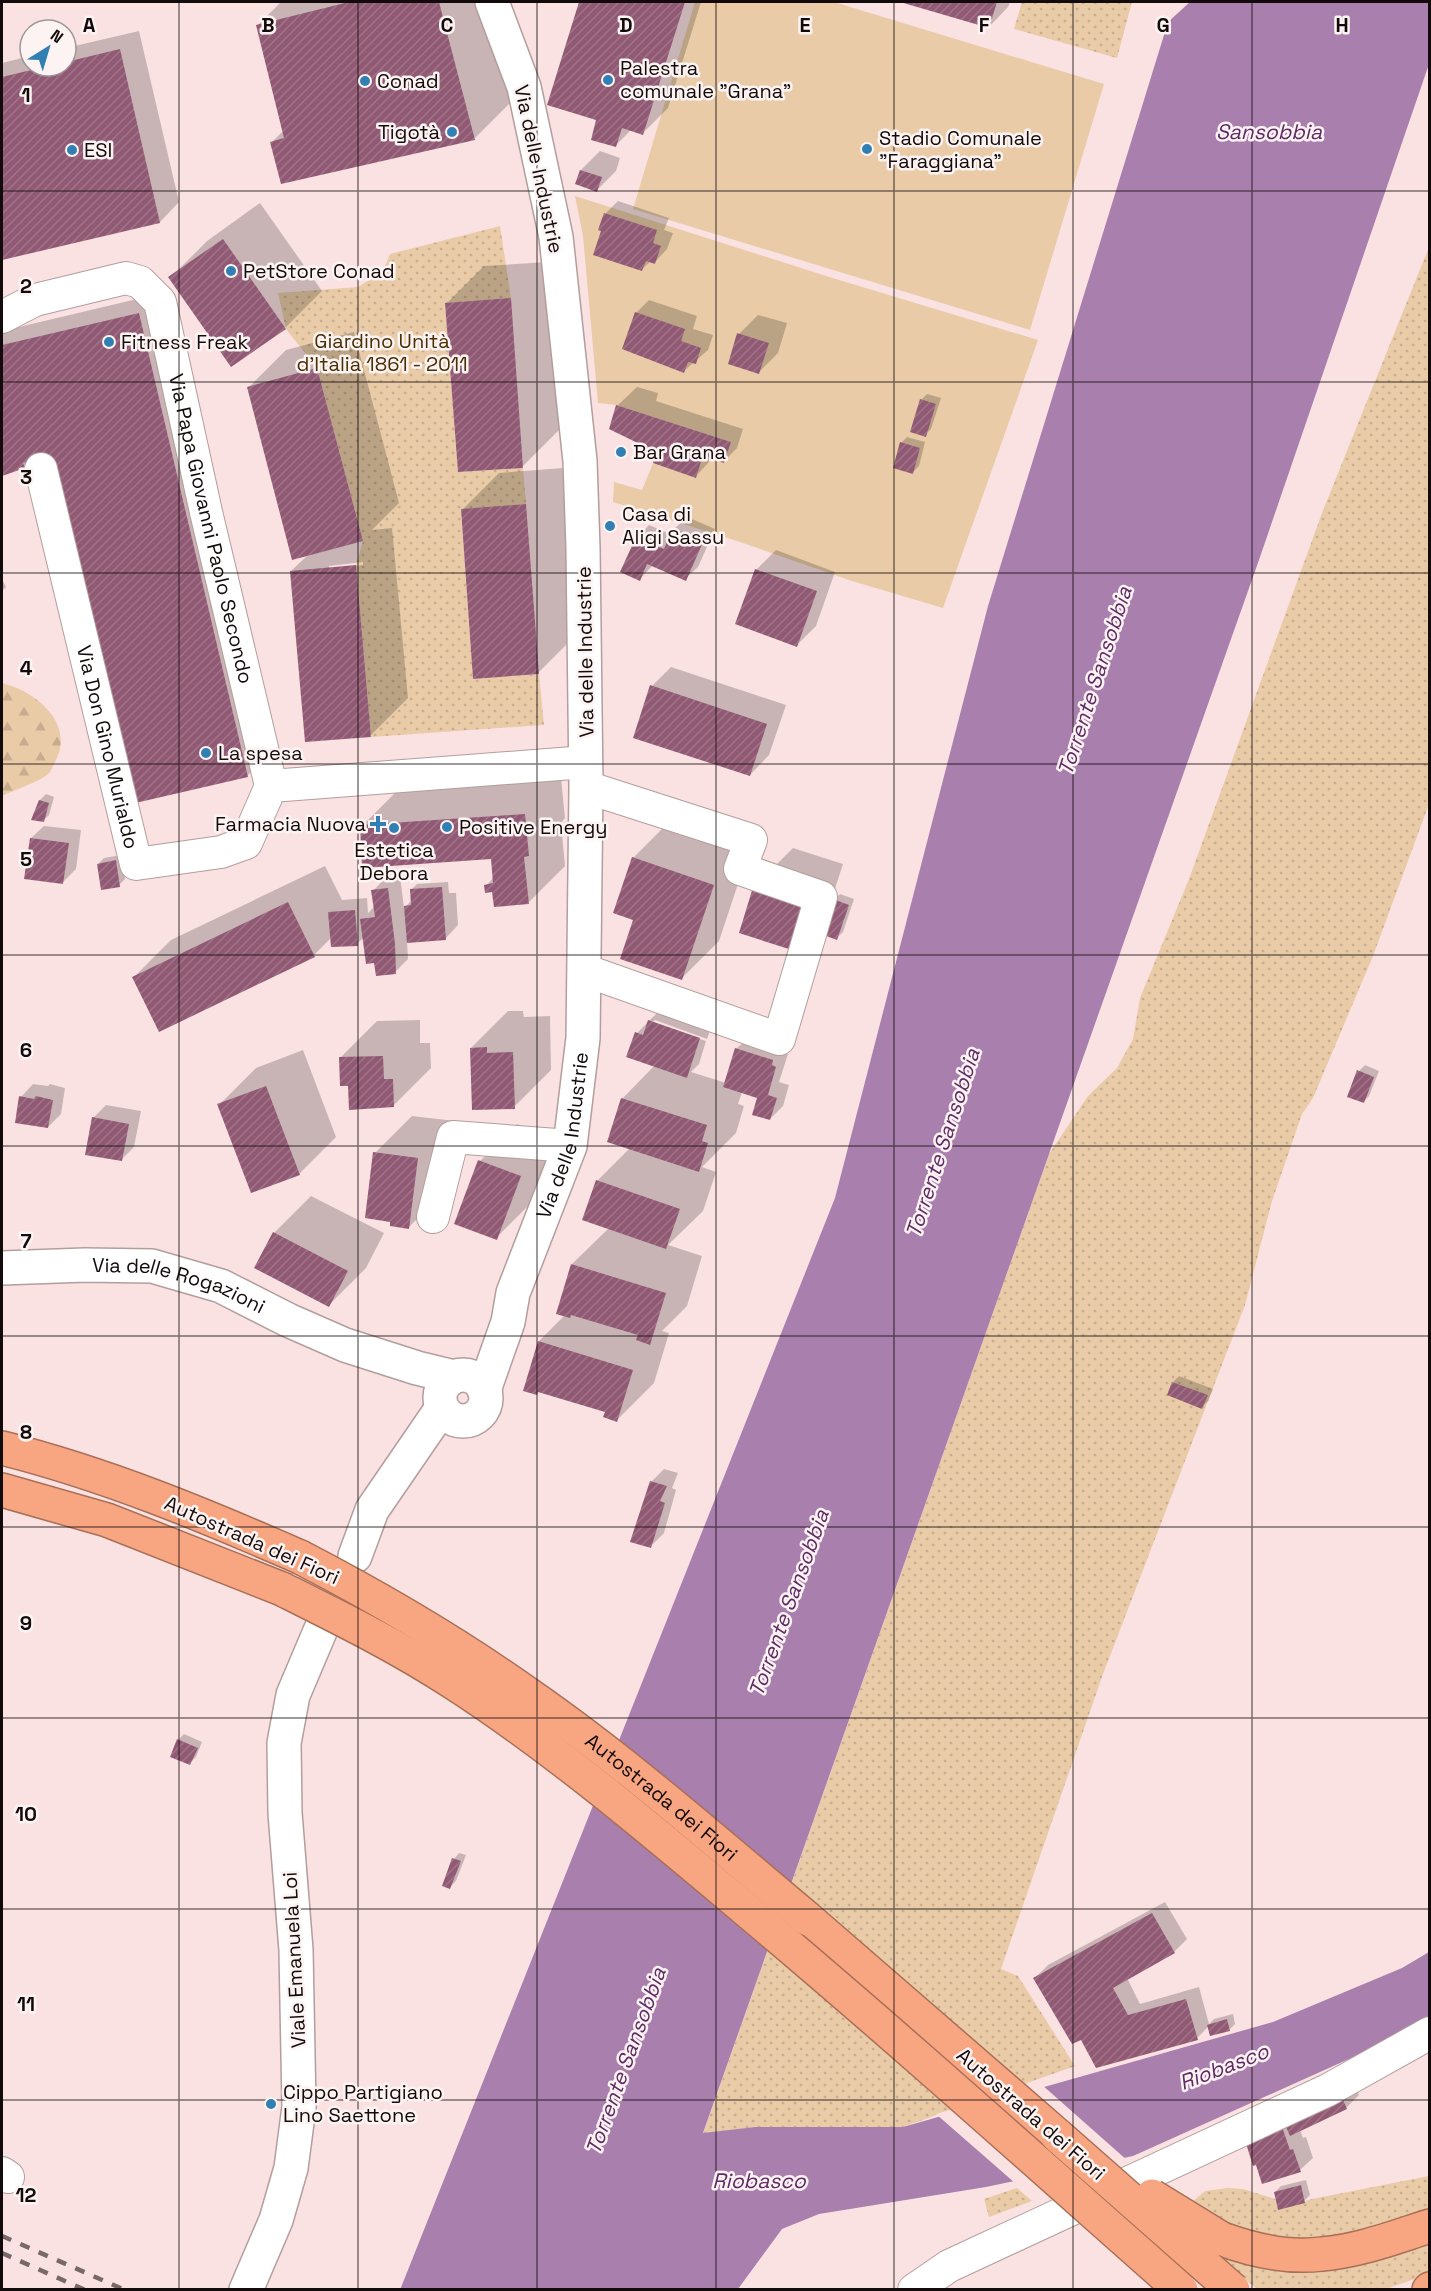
<svg xmlns="http://www.w3.org/2000/svg" width="1431" height="2291" font-family="'Space Grotesk',sans-serif">
<defs>
<pattern id="grass-dots" width="8" height="8" patternUnits="userSpaceOnUse" patternTransform="scale(1.5)"><rect width="8" height="8" fill="#e9cba7"/><path d="M2 2h.1M6 6h.1" fill="none" stroke="#c7ad8e" stroke-width="1.8" stroke-linecap="round"/></pattern>
<pattern id="forest-firs" width="22" height="20" patternUnits="userSpaceOnUse" patternTransform="scale(1.5)"><rect width="22" height="20" fill="#e9cba7"/><path d="M5 1l3.5 6h-7zM16 11l3.5 6h-7z" fill="#c7ad8e"/></pattern>
<pattern id="building-hatch" width="6" height="6" patternUnits="userSpaceOnUse" patternTransform="scale(1.5)"><rect width="6" height="6" fill="#925974"/><path d="M-1 1l2-2M0 6l6-6M5 7l2-2" fill="none" stroke="#9d7588"/></pattern>
</defs>
<rect width="100%" height="100%" fill="#fbe2e2"/>
<path fill="url(#grass-dots)" d="M 1022,2 L 1132,2 L 1117,58 L 1014,29 Z
M 500,226 L 511,298 L 445,303 L 458,472 L 523,468 L 526,504 L 461,510 L 473,679 L 539,674 L 544,725 L 371,737 L 356,565 L 363,541 L 317,368 L 286,329 L 278,293 L 358,287 L 377,275 L 386,264 L 390,254 Z
M 1429,247 L 1429,804 L 1373,956 L 1313,1098 L 1302,1114 L 1272,1201 L 1245,1305 L 1103,1674 L 1001,1969 L 1018,1976 L 1075,2066 L 903,2127 L 755,2127 L 703,2134 L 1049,1154 L 1088,1096 L 1117,1068 L 1133,1039 L 1140,998 L 1189,879 L 1322,513 Z
M 1429,2176 L 1429,2215 L 1326,2243 L 1279,2242 L 1185,2208 L 1205,2191 L 1228,2188 L 1243,2189 L 1275,2199 L 1278,2209 L 1312,2199 Z
M 1017,2188 L 1032,2201 L 989,2217 L 984,2199 Z
M 1429,2240 L 1429,2274 L 1386,2289 L 1257,2289 L 1224,2262 L 1228,2255 Z"/>
<path fill="url(#forest-firs)" d="M 2,683 C 36,691 76,724 55,762 C 53,765 51,772 48,774 C 41,781 12,791 2,796 Z"/>
<path fill="#e9cba7" d="M 695,2 L 834,2 L 1104,84 L 1030,330 L 633,209 Z
M 575,196 L 826,276 L 1038,340 L 943,608 L 852,581 L 740,542 L 613,502 L 614,482 L 642,490 L 653,463 L 696,477 L 703,455 L 724,462 L 731,442 L 616,405 L 598,403 L 583,236 Z"/>
<path fill="#a97fad" d="M 1190,2 L 1429,2 L 1429,64 L 1260,557 L 703,2133 L 755,2127 L 903,2127 L 1273,2022 L 1402,1968 L 1429,1952 L 1429,2021 L 1420,2027 L 1133,2156 L 986,2187 L 819,2214 L 782,2229 L 738,2289 L 400,2290 L 835,1198 L 988,606 L 1168,22 Z"/>
<path fill="#fbe2e2" d="M 1041,2084 L 1128,2161 L 1015,2183 L 936,2114 Z"/>
<path fill="#0003" fill-rule="evenodd" d="M 281,2 L 485,2 L 511,102 L 474,139 L 272,142 L 284,130 L 258,25 Z
M 581,2 L 701,2 L 668,108 L 643,133 L 631,130 L 615,146 L 598,119 L 549,104 Z
M 904,2 L 1010,2 L 1008,7 L 989,27 Z
M 139,31 L 179,202 L 160,222 L 2,259 L 2,63 L 30,56 L 30,66 L 66,66 L 66,48 Z
M 600,151 L 620,158 L 616,171 L 597,190 L 581,170 Z
M 618,201 L 669,218 L 664,230 L 673,233 L 667,249 L 655,262 L 651,261 L 642,269 L 603,230 L 605,214 Z
M 260,203 L 322,291 L 285,328 L 170,278 L 207,241 Z
M 548,262 L 560,429 L 523,466 L 447,303 L 484,266 Z
M 158,294 L 267,756 L 248,775 L 132,802 L 50,452 L 33,458 L 24,467 L 2,474 L 2,331 Z
M 649,300 L 697,316 L 693,329 L 713,335 L 708,350 L 684,371 L 636,313 Z
M 758,315 L 787,323 L 778,353 L 759,372 L 739,334 Z
M 354,332 L 399,503 L 372,530 L 392,528 L 408,698 L 371,735 L 291,571 L 309,554 L 249,387 L 286,350 ZM 363,562 L 363,565 L 329,569 L 329,566 Z
M 637,387 L 658,393 L 656,401 L 743,429 L 737,448 L 724,461 L 711,456 L 708,463 L 696,476 L 658,452 L 617,406 Z
M 927,394 L 941,398 L 931,429 L 925,435 L 921,400 Z
M 907,437 L 925,442 L 919,466 L 913,472 L 901,443 Z
M 563,468 L 575,636 L 538,673 L 462,510 L 499,473 Z
M 687,517 L 715,529 L 698,567 L 685,579 L 653,565 L 640,579 L 637,538 L 649,525 L 672,535 L 674,529 Z
M 776,550 L 835,572 L 816,626 L 797,645 L 756,570 Z
M 2,579 L 6,587 L 2,591 Z
M 671,667 L 786,705 L 769,755 L 750,775 L 652,686 Z
M 561,778 L 565,818 L 561,823 L 565,866 L 528,903 L 493,891 L 486,886 L 494,877 L 492,858 L 362,826 L 399,789 Z
M 46,794 L 54,797 L 49,815 L 43,821 L 40,800 Z
M 670,821 L 750,848 L 719,941 L 682,978 L 633,858 Z
M 44,826 L 81,830 L 76,869 L 63,882 L 31,838 Z
M 793,848 L 843,864 L 830,904 L 840,894 L 854,899 L 843,932 L 837,938 L 756,885 Z
M 121,855 L 125,879 L 119,885 L 98,864 L 104,858 Z
M 325,866 L 342,900 L 367,898 L 368,913 L 375,906 L 373,891 L 385,878 L 400,876 L 404,908 L 412,900 L 411,890 L 417,884 L 448,882 L 449,893 L 456,893 L 458,925 L 446,938 L 407,941 L 408,959 L 395,972 L 375,961 L 364,937 L 357,944 L 331,938 L 314,955 L 134,977 L 171,940 Z
M 662,1008 L 712,1025 L 707,1039 L 655,1020 L 652,1023 L 706,1041 L 699,1064 L 691,1072 L 726,1083 L 736,1049 L 749,1037 L 788,1054 L 779,1082 L 789,1085 L 783,1106 L 770,1119 L 759,1097 L 742,1092 L 738,1104 L 744,1106 L 736,1133 L 702,1167 L 716,1172 L 703,1211 L 668,1245 L 702,1256 L 687,1306 L 662,1331 L 669,1333 L 654,1383 L 617,1420 L 607,1411 L 539,1391 L 524,1390 L 539,1341 L 565,1315 L 572,1264 L 609,1228 L 584,1219 L 598,1180 L 630,1148 L 622,1099 L 655,1065 L 628,1056 L 637,1033 Z
M 508,1011 L 523,1011 L 524,1017 L 550,1016 L 551,1070 L 514,1107 L 471,1048 Z
M 420,1020 L 420,1043 L 430,1043 L 431,1068 L 394,1105 L 349,1084 L 340,1058 L 377,1021 Z
M 303,1050 L 336,1137 L 299,1174 L 219,1105 L 256,1068 Z
M 1365,1065 L 1379,1071 L 1369,1096 L 1363,1102 L 1359,1071 Z
M 33,1084 L 48,1086 L 50,1084 L 65,1088 L 61,1114 L 48,1127 L 21,1097 Z
M 106,1105 L 141,1111 L 134,1147 L 121,1160 L 93,1118 Z
M 412,1116 L 455,1121 L 446,1190 L 409,1227 L 375,1153 Z
M 517,1124 L 557,1139 L 533,1201 L 496,1238 L 456,1223 L 480,1161 Z
M 311,1196 L 384,1233 L 366,1268 L 329,1305 L 274,1233 Z
M 1179,1376 L 1213,1389 L 1208,1401 L 1202,1407 L 1173,1382 Z
M 664,1469 L 678,1473 L 672,1488 L 676,1490 L 664,1533 L 651,1546 L 651,1482 Z
M 184,1734 L 202,1742 L 196,1757 L 190,1763 L 178,1740 Z
M 459,1853 L 466,1855 L 456,1881 L 450,1887 L 454,1859 Z
M 1165,1902 L 1187,1939 L 1174,1952 L 1127,1978 L 1140,2004 L 1199,1987 L 1209,2024 L 1214,2019 L 1233,2014 L 1235,2024 L 1229,2030 L 1209,2026 L 1197,2038 L 1081,2038 L 1035,1978 L 1048,1965 Z
M 1353,2082 L 1359,2095 L 1346,2108 L 1300,2130 L 1303,2138 L 1306,2137 L 1313,2158 L 1300,2170 L 1245,2137 Z
M 1306,2180 L 1310,2195 L 1304,2201 L 1275,2192 L 1281,2186 Z"/>
<path fill="url(#building-hatch)" d="M 349,2 L 439,2 L 475,140 L 281,184 L 270,142 L 284,138 L 256,25 Z
M 579,2 L 685,2 L 643,135 L 622,128 L 616,147 L 591,140 L 596,120 L 547,105 Z
M 900,2 L 997,2 L 989,28 Z
M 120,49 L 160,223 L 2,260 L 2,77 L 48,66 L 66,66 L 66,62 Z
M 580,170 L 602,177 L 597,192 L 575,184 Z
M 604,213 L 657,230 L 653,243 L 661,246 L 655,264 L 646,261 L 642,271 L 593,255 L 601,231 L 598,230 Z
M 223,239 L 286,329 L 231,367 L 168,277 Z
M 511,298 L 523,468 L 458,472 L 445,303 Z
M 635,312 L 685,329 L 681,341 L 701,348 L 696,364 L 688,362 L 684,373 L 622,349 Z
M 139,313 L 248,777 L 131,804 L 49,454 L 23,463 L 25,468 L 2,476 L 2,345 Z
M 737,333 L 769,343 L 759,374 L 728,364 Z
M 317,368 L 363,541 L 292,560 L 247,387 Z
M 920,399 L 936,404 L 926,437 L 910,432 Z
M 616,405 L 731,442 L 724,463 L 703,455 L 696,478 L 653,463 L 656,452 L 609,429 Z
M 900,442 L 920,448 L 913,474 L 893,468 Z
M 526,504 L 539,674 L 473,679 L 461,509 Z
M 673,528 L 703,542 L 686,581 L 647,564 L 640,581 L 620,572 L 636,537 L 664,549 Z
M 356,565 L 371,737 L 305,742 L 290,571 Z
M 755,569 L 817,591 L 797,647 L 735,624 Z
M 650,685 L 767,724 L 750,776 L 633,738 Z
M 39,800 L 49,803 L 44,822 L 31,820 Z
M 525,814 L 529,856 L 524,857 L 529,904 L 494,907 L 492,892 L 485,893 L 484,885 L 493,883 L 491,859 L 362,868 L 360,825 Z
M 30,838 L 69,843 L 63,884 L 24,879 Z
M 632,857 L 714,885 L 682,980 L 620,959 L 633,920 L 613,913 Z
M 116,860 L 120,887 L 101,890 L 97,864 Z
M 754,884 L 807,901 L 792,950 L 739,933 Z
M 442,887 L 446,940 L 407,943 L 404,906 L 411,905 L 410,889 Z
M 388,888 L 395,944 L 396,974 L 376,976 L 374,963 L 366,964 L 360,919 L 375,917 L 371,890 Z
M 833,899 L 849,905 L 837,940 L 821,934 Z
M 288,902 L 315,957 L 159,1032 L 132,977 Z
M 355,910 L 358,946 L 331,947 L 328,912 Z
M 648,1020 L 700,1038 L 687,1078 L 626,1057 L 635,1032 L 643,1035 Z
M 487,1047 L 487,1053 L 513,1052 L 515,1109 L 472,1110 L 470,1048 Z
M 735,1048 L 773,1060 L 772,1065 L 776,1067 L 768,1095 L 777,1098 L 770,1120 L 752,1115 L 757,1098 L 723,1087 Z
M 383,1056 L 384,1079 L 393,1079 L 394,1107 L 349,1110 L 348,1086 L 340,1086 L 339,1057 Z
M 1357,1070 L 1374,1077 L 1364,1103 L 1347,1097 Z
M 266,1086 L 300,1175 L 251,1193 L 217,1104 Z
M 19,1096 L 34,1099 L 36,1096 L 53,1100 L 48,1128 L 15,1123 Z
M 621,1098 L 707,1125 L 702,1141 L 708,1143 L 699,1172 L 607,1142 Z
M 92,1117 L 129,1124 L 122,1161 L 85,1155 Z
M 373,1152 L 418,1158 L 409,1229 L 390,1226 L 390,1222 L 365,1218 Z
M 478,1160 L 521,1176 L 497,1240 L 454,1224 Z
M 596,1180 L 680,1209 L 666,1249 L 582,1220 Z
M 273,1232 L 348,1271 L 329,1307 L 254,1268 Z
M 571,1264 L 666,1293 L 650,1345 L 636,1340 L 638,1335 L 571,1315 L 570,1318 L 556,1314 Z
M 538,1341 L 633,1370 L 617,1422 L 603,1417 L 605,1412 L 538,1392 L 537,1395 L 523,1391 Z
M 1172,1382 L 1208,1395 L 1202,1409 L 1167,1395 Z
M 650,1481 L 667,1486 L 660,1501 L 665,1503 L 651,1548 L 630,1542 Z
M 177,1739 L 198,1748 L 190,1765 L 170,1757 Z
M 452,1858 L 461,1861 L 450,1889 L 442,1886 Z
M 1152,1913 L 1175,1953 L 1113,1988 L 1128,2015 L 1186,1999 L 1198,2040 L 1096,2068 L 1081,2040 L 1072,2044 L 1033,1978 Z
M 1227,2019 L 1230,2031 L 1210,2036 L 1207,2025 Z
M 1340,2093 L 1347,2109 L 1290,2136 L 1283,2120 Z
M 1281,2124 L 1290,2150 L 1293,2149 L 1301,2172 L 1262,2184 L 1256,2165 L 1253,2166 L 1244,2137 Z
M 1301,2185 L 1305,2203 L 1278,2210 L 1274,2192 Z"/>
<g fill="none" stroke-linecap="round" stroke-linejoin="round">
<defs>
<g id="minor">
<path id="s1" d="M 2,317 L 35,300 L 126,278 L 140,282 L 160,302 L 206,512 L 271,786"/>
<path id="s2" d="M 41,469 L 136,864 L 221,852 L 246,843 L 271,786 L 586,762"/>
<path d="M 584,970 L 779,1039 L 821,897 L 740,869 L 751,840 L 586,787"/>
<path d="M 433,1217 L 453,1137 L 570,1146"/>
<path d="M 2,2173 L 8,2177"/>
<path d="M 914,2290 L 949,2266 L 1328,2090 L 1430,2033"/>
</g>
<g id="tertiary">
<path id="s3" d="M 2,1268 L 85,1265 L 152,1266 L 221,1286 L 288,1320 L 345,1345 L 417,1368 L 454,1377"/>
<circle cx="463" cy="1398" r="23"/>
<path id="s4" d="M 484,1390 L 508,1322 L 513,1293 L 570,1146 L 583,1038 L 586,787 L 583,548 L 580,461 L 556,237 L 524,87 L 492,2"/>
<path d="M 355,1556 L 372,1510 L 442,1408"/>
<path d="M 246,2290 L 276,2220 L 291,2168 L 299,2107 L 296,1950 L 285,1813 L 284,1743 L 293,1695 L 321,1629"/>
</g>
<path id="motorway" d="M 2,1448 C 105,1474 202,1514 300,1557
M 2,1490 L 107,1520 L 282,1589
M 808,1919 L 1057,2135
M 1222,2239 C 1252,2250 1289,2258 1322,2254 C 1359,2251 1395,2237 1430,2226
M 1429,2290 L 1430,2289"/>
</defs>
<use href="#minor" stroke="#b49d9d" stroke-width="34"/>
<use href="#tertiary" stroke="#b49d9d" stroke-width="36"/>
<use href="#motorway" stroke="#a87058" stroke-width="36"/>
<use href="#minor" stroke="#fff" stroke-width="32"/>
<use href="#tertiary" stroke="#fff" stroke-width="33"/>
<use href="#motorway" stroke="#f8a681" stroke-width="33"/>
<path stroke="#786868" stroke-width="4.5" stroke-dasharray="10 10" stroke-linecap="butt" d="M 2,2236 L 125,2290
M 2,2253 L 85,2290"/>
<defs>
<g id="motorway-bridge">
<path id="s5" d="M 300,1557 C 379,1598 456,1643 529,1695 C 627,1763 717,1843 808,1919"/>
<path d="M 282,1589 C 340,1618 399,1647 454,1683 C 556,1749 650,1829 744,1908 C 892,2032 1036,2162 1181,2290"/>
<path d="M 1057,2135 L 1233,2290"/>
<path d="M 1152,2196 L 1222,2239"/>
</g>
</defs>
<use href="#motorway-bridge" stroke="#a87058" stroke-width="36" stroke-linecap="butt"/>
<use href="#motorway-bridge" stroke="#f8a681" stroke-width="33"/>
</g>
<path fill="none" stroke="#130b0b" stroke-width="1.5" stroke-opacity="0.55" d="M 179,2 L 179,2290M 358,2 L 358,2290M 537,2 L 537,2290M 716,2 L 716,2290M 894,2 L 894,2290M 1073,2 L 1073,2290M 1252,2 L 1252,2290M 2,191 L 1430,191M 2,382 L 1430,382M 2,573 L 1430,573M 2,764 L 1430,764M 2,955 L 1430,955M 2,1146 L 1430,1146M 2,1336 L 1430,1336M 2,1527 L 1430,1527M 2,1718 L 1430,1718M 2,1909 L 1430,1909M 2,2100 L 1430,2100"/>
<g fill="#3280b3" stroke="#fdf3f3" stroke-width="2">
<circle cx="608" cy="80" r="6"/>
<circle cx="365" cy="81" r="6"/>
<circle cx="452" cy="132" r="6"/>
<circle cx="867" cy="149" r="6"/>
<circle cx="72" cy="150" r="6"/>
<circle cx="231" cy="271" r="6"/>
<circle cx="109" cy="342" r="6"/>
<circle cx="621" cy="452" r="6"/>
<circle cx="610" cy="526" r="6"/>
<circle cx="206" cy="753" r="6"/>
<path d="M375 815h6v6h6v6h-6v6h-6v-6h-6v-6h6z"/>
<circle cx="447" cy="827" r="6"/>
<circle cx="394" cy="828" r="6"/>
<circle cx="271" cy="2104" r="6"/>
</g>
<g text-anchor="middle" stroke-width="5" stroke-linejoin="round" paint-order="stroke">
<g font-size="20" fill="#130b0b" stroke="#fdf3f3" text-anchor="start">
<text x="620" y="75">Palestra<tspan x="620" dy="23">comunale "Grana"</tspan></text>
<text x="377" y="88">Conad</text>
<text x="440" y="139" text-anchor="end">Tigotà</text>
<text x="879" y="145">Stadio Comunale<tspan x="879" dy="23">"Faraggiana"</tspan></text>
<text x="84" y="157">ESI</text>
<text x="243" y="278">PetStore Conad</text>
<text x="121" y="349">Fitness Freak</text>
<text x="633" y="459">Bar Grana</text>
<text x="622" y="521">Casa di<tspan x="622" dy="23">Aligi Sassu</tspan></text>
<text x="218" y="760">La spesa</text>
<text x="366" y="831" text-anchor="end">Farmacia Nuova</text>
<text x="459" y="834">Positive Energy</text>
<text x="394" y="857" text-anchor="middle">Estetica<tspan x="394" dy="23">Debora</tspan></text>
<text x="283" y="2099">Cippo Partigiano<tspan x="283" dy="23">Lino Saettone</tspan></text>
</g>
<g font-size="20" fill="#130b0b" stroke="#fdf3f3">
<text transform="translate(539 169) rotate(78)" y="7">Via delle Industrie</text>
<text dy="7" stroke="none"><textPath href="#s1" startOffset="406">Via Papa Giovanni Paolo Secondo</textPath></text>
<text transform="translate(585 652) rotate(-91)" y="7">Via delle Industrie</text>
<text dy="7" stroke="none"><textPath href="#s2" startOffset="286">Via Don Gino Murialdo</textPath></text>
<text dy="7" stroke="none"><textPath href="#s4" startOffset="268">Via delle Industrie</textPath></text>
<text dy="7" stroke="none"><textPath href="#s3" startOffset="180">Via delle Rogazioni</textPath></text>
<text transform="translate(252 1540) rotate(24)" y="7">Autostrada dei Fiori</text>
<text dy="7" stroke="none"><textPath href="#s5" startOffset="435">Autostrada dei Fiori</textPath></text>
<text transform="translate(294 1960) rotate(-93)" y="7">Viale Emanuela Loi</text>
<text transform="translate(1031 2114) rotate(41)" y="7">Autostrada dei Fiori</text>
</g>
<g font-size="20" fill="#4a2f03" stroke="#fdf3f3">
<text x="382" y="348">Giardino Unità<tspan x="382" dy="23">d'Italia 1861 - 2011</tspan></text>
</g>
<g font-size="21" font-style="italic" fill="#5f2a65" stroke="#fdf3f3">
<text x="1269" y="139">Sansobbia</text>
<text transform="translate(1095 681) rotate(-72)" y="7">Torrente Sansobbia</text>
<text transform="translate(943 1143) rotate(-72)" y="7">Torrente Sansobbia</text>
<text transform="translate(789 1603) rotate(-70)" y="7">Torrente Sansobbia</text>
<text transform="translate(626 2061) rotate(-70)" y="7">Torrente Sansobbia</text>
<text transform="translate(1224 2067) rotate(-21)" y="7">Riobasco</text>
<text x="759" y="2188">Riobasco</text>
</g>
</g>
<g font-size="20" text-anchor="middle" font-weight="bold" fill="#130b0b" stroke="#fdf3f3" stroke-width="5" stroke-linejoin="round" paint-order="stroke">
<text x="89" y="32">A</text>
<text x="268" y="32">B</text>
<text x="447" y="32">C</text>
<text x="626" y="32">D</text>
<text x="805" y="32">E</text>
<text x="984" y="32">F</text>
<text x="1163" y="32">G</text>
<text x="1342" y="32">H</text>
<text x="26" y="102">1</text>
<text x="26" y="293">2</text>
<text x="26" y="484">3</text>
<text x="26" y="675">4</text>
<text x="26" y="866">5</text>
<text x="26" y="1057">6</text>
<text x="26" y="1248">7</text>
<text x="26" y="1439">8</text>
<text x="26" y="1630">9</text>
<text x="26" y="1821">10</text>
<text x="26" y="2011">11</text>
<text x="26" y="2202">12</text>
</g>
<rect width="1431" height="2291" fill="none" stroke="#130b0b" stroke-width="6"/>
<g transform="translate(48 48) rotate(37)"><circle r="28" fill="#fdf3f3" stroke="#9f9696" stroke-width="1.5"/>
<path d="M0-4.5L10 22L0 15L-10 22Z" fill="#3280b3"/>
<text y="-9" font-size="16" font-weight="bold" text-anchor="middle" fill="#130b0b">N</text>
</g>
</svg>
